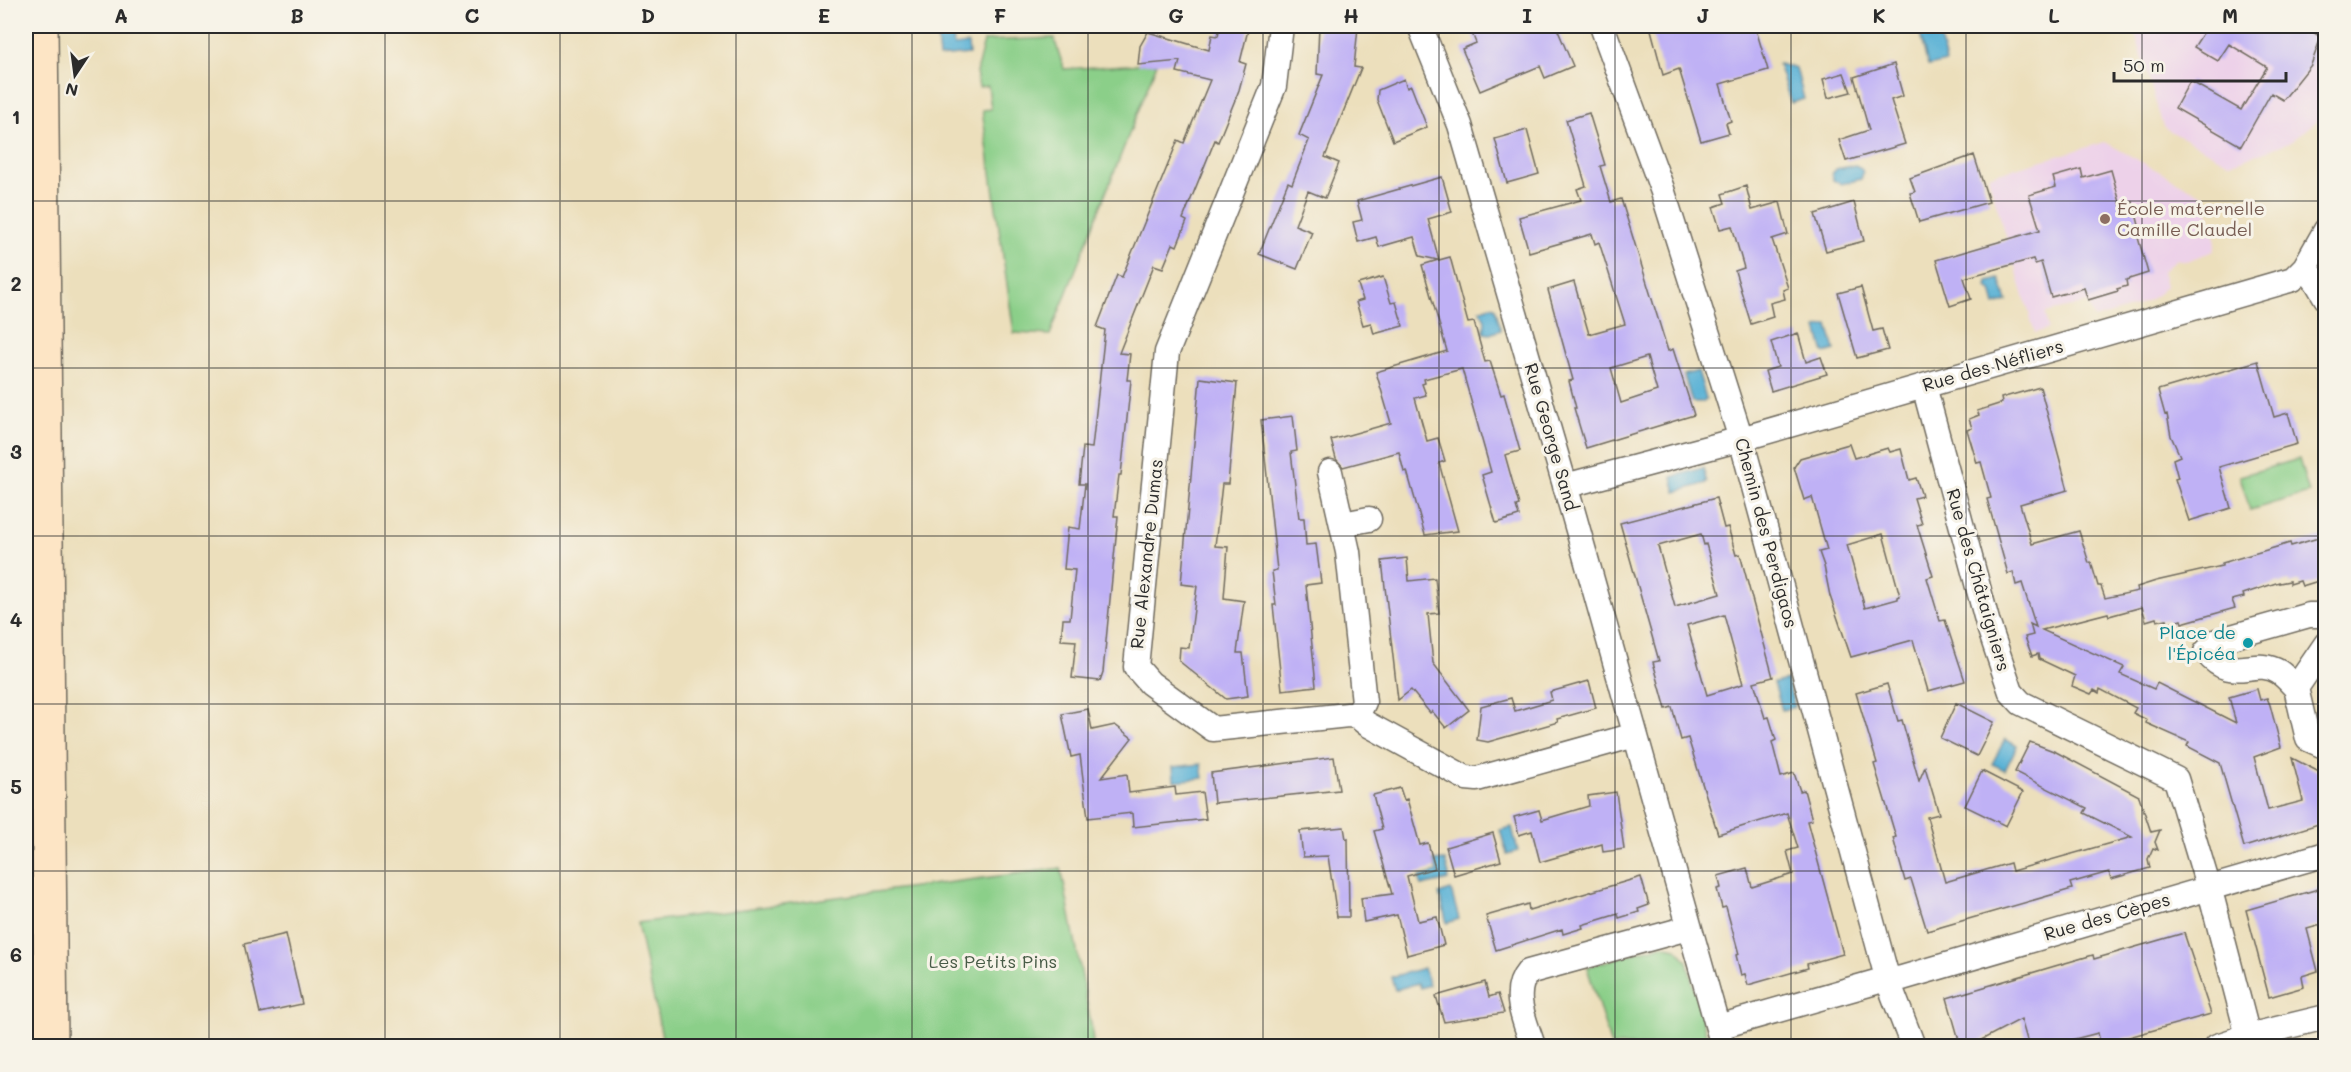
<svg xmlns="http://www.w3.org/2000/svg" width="2351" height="1072" font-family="Mali,sans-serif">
<rect width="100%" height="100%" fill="#f7f3e8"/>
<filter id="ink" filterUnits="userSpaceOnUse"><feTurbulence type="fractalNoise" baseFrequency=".0167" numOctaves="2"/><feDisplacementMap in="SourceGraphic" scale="12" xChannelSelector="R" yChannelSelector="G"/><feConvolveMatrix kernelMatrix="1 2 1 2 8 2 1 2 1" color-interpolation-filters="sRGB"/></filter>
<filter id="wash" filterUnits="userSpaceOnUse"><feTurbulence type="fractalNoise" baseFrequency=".008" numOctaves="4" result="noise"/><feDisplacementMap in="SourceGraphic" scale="24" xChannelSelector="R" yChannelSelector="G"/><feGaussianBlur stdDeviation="1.35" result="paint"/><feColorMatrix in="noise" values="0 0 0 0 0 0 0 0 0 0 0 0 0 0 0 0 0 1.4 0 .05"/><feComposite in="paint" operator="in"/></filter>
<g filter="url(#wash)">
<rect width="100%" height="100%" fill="#ecdfbc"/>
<path fill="#edd1e9" d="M 2133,26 L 2325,26 L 2325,108 L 2316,121 L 2292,141 L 2239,161 L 2229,163 L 2163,127 Z
M 2105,142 L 2204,196 L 2216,242 L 2214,251 L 2186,261 L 2176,259 L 2162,272 L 2166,286 L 2156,296 L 2138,306 L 2094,319 L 2088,303 L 2045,313 L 2048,329 L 2035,333 L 1988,176 Z"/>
<path fill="#8bcf89" stroke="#5b7d5a" stroke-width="1.5" d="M 1054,38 L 1064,69 L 1157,63 L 1050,335 L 1014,333 L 982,110 L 991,109 L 988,86 L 979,87 L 976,73 L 984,41 Z
M 2299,459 L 2309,493 L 2250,510 L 2240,476 Z
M 1061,868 L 1092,1029 L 1093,1046 L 664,1046 L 637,923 Z
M 1662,945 L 1676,948 L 1687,961 L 1709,1046 L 1611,1046 L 1587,967 Z"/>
<path fill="#58b1d5" stroke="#426e80" stroke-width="1.5" d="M 936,26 L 956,26 L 957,34 L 952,42 L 955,46 L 968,44 L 969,54 L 939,57 Z
M 1937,26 L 1946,62 L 1928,66 L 1919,30 Z
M 1778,64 L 1796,68 L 1804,99 L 1791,103 Z
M 1855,165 L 1861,168 L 1863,173 L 1861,179 L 1841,184 L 1833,180 L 1832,174 L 1836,169 Z
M 2000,279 L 2007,301 L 1995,305 L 1991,290 L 1987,287 L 1988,282 Z
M 1490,306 L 1495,307 L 1501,330 L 1490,334 L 1484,333 L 1485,320 L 1480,310 Z
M 1828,325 L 1835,350 L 1824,353 L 1817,328 Z
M 1698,371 L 1706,398 L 1703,402 L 1692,402 L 1684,375 Z
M 1703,468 L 1707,483 L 1676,492 L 1672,477 Z
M 1787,680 L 1795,707 L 1782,710 L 1774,683 Z
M 2005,739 L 2017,746 L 2005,770 L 1992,764 Z
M 1201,764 L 1203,778 L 1174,781 L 1173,767 Z
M 1512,827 L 1518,851 L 1507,854 L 1500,830 Z
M 1445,860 L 1449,875 L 1448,880 L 1421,886 L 1419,877 L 1437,872 L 1434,861 Z
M 1451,890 L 1459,919 L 1447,923 L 1439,894 Z
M 1424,968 L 1429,985 L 1420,988 L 1418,983 L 1395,990 L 1391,977 Z"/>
<g id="blocks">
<path fill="#bfb1f5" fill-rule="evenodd" d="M 1220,26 L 1249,26 L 1240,62 L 1246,64 L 1239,90 L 1218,142 L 1215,140 L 1183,219 L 1187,221 L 1177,246 L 1173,244 L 1163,268 L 1154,265 L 1119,353 L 1130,354 L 1127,380 L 1131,380 L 1121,475 L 1119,475 L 1114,516 L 1118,516 L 1103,672 L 1100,681 L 1072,678 L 1076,641 L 1061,640 L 1063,619 L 1070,619 L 1075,570 L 1064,569 L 1068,527 L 1080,529 L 1085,484 L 1079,484 L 1083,447 L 1092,448 L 1105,330 L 1097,327 L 1117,275 L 1122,277 L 1178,140 L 1184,143 L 1210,80 L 1177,72 L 1180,61 L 1138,65 L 1140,46 L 1148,32 L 1209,50 L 1212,35 L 1218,36 Z
M 1319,26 L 1358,27 L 1354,67 L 1361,68 L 1325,157 L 1339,163 L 1325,198 L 1308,191 L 1295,225 L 1312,232 L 1297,269 L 1259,254 L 1288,182 L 1292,184 L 1309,140 L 1299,135 L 1323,75 L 1317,74 Z
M 1469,26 L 1556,26 L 1573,66 L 1545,78 L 1540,66 L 1480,91 L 1462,49 L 1476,43 Z
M 1650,26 L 1755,26 L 1768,70 L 1720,84 L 1731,121 L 1726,123 L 1729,133 L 1701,141 L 1679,69 L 1663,75 Z
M 2198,26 L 2303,26 L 2321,37 L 2311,65 L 2283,100 L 2271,93 L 2241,146 L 2175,108 L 2190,81 L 2241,110 L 2267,67 L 2229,44 L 2218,61 L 2194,47 L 2205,30 Z
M 1894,64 L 1903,96 L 1891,100 L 1905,144 L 1846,161 L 1839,140 L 1869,130 L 1854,77 Z
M 1844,73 L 1851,92 L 1828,98 L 1823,79 Z
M 1404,79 L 1407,88 L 1411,86 L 1427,127 L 1393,141 L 1377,100 L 1378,90 Z
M 1589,113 L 1605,165 L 1600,166 L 1611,202 L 1621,199 L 1668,351 L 1673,349 L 1694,415 L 1586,448 L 1574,408 L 1576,408 L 1569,381 L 1573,380 L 1548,290 L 1574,282 L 1589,334 L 1625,324 L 1599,242 L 1595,244 L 1592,234 L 1529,252 L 1519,217 L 1581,200 L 1577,189 L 1586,186 L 1566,120 ZM 1647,357 L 1657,391 L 1621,403 L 1611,368 Z
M 1527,130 L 1539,174 L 1507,183 L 1495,139 Z
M 1974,155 L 1989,202 L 1919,222 L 1910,193 L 1915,192 L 1910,178 Z
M 2081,169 L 2083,178 L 2111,170 L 2121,206 L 2133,202 L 2141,233 L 2137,234 L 2148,273 L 2126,280 L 2127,286 L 2117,289 L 2118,291 L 2088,300 L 2084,288 L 2051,297 L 2041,262 L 2035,264 L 2033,259 L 1964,278 L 1971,299 L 1950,306 L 1936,260 L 2040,230 L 2029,195 L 2056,187 L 2053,177 Z
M 1442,177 L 1452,212 L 1428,219 L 1439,260 L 1450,257 L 1468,323 L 1474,322 L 1485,362 L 1490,361 L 1501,395 L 1504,394 L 1520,451 L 1505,455 L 1519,505 L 1516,506 L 1519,516 L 1496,523 L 1482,475 L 1491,472 L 1462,369 L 1424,379 L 1425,383 L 1422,384 L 1426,395 L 1415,398 L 1427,441 L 1438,438 L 1445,461 L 1439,463 L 1458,531 L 1425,535 L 1407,471 L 1404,472 L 1399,452 L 1343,467 L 1336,459 L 1331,440 L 1391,423 L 1376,372 L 1447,351 L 1422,265 L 1438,260 L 1420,256 L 1414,237 L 1379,247 L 1376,237 L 1358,242 L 1353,222 L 1362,220 L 1357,201 Z
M 1746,186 L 1752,210 L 1780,202 L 1788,234 L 1772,239 L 1788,288 L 1783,290 L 1785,299 L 1770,303 L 1773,317 L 1751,324 L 1735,271 L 1744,268 L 1732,226 L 1720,229 L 1713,207 L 1725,203 L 1722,194 Z
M 1854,202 L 1864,241 L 1826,251 L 1815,214 Z
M 1383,277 L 1391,303 L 1396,302 L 1403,326 L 1374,334 L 1371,323 L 1363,325 L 1356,302 L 1363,300 L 1358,284 Z
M 1861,287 L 1873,331 L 1882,329 L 1888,350 L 1857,358 L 1838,293 Z
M 1798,333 L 1806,362 L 1821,357 L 1827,374 L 1771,391 L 1765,371 L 1778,367 L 1771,342 Z
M 2258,361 L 2274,417 L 2288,413 L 2297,444 L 2219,467 L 2231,508 L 2189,521 L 2175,479 L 2178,478 L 2173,459 L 2180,456 L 2171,436 L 2167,414 L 2165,415 L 2158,390 Z
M 1200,378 L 1237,383 L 1228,484 L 1222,484 L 1215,546 L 1228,547 L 1224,598 L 1244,601 L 1237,653 L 1243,653 L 1248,696 L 1226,699 L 1179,661 L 1180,647 L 1189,648 L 1197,586 L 1181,584 Z
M 2040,387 L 2068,490 L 2020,504 L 2030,537 L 2032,544 L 2079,531 L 2089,563 L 2091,562 L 2098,586 L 2101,586 L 2105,598 L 2138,591 L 2137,587 L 2156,581 L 2222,566 L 2222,563 L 2270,549 L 2290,543 L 2291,546 L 2325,536 L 2325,579 L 2302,586 L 2300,581 L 2290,584 L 2290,581 L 2279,583 L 2279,582 L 2243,594 L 2244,597 L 2232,600 L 2235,608 L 2182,623 L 2181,620 L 2168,624 L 2167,619 L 2157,621 L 2156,618 L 2146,621 L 2142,607 L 2109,616 L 2108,613 L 2042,630 L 2124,667 L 2120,674 L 2154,689 L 2157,683 L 2236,723 L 2229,697 L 2257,689 L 2260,700 L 2267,698 L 2270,705 L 2281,747 L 2254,757 L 2268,810 L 2303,801 L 2292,758 L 2325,775 L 2325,822 L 2244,847 L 2220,763 L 2187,746 L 2189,742 L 2146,723 L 2147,720 L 2133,713 L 2136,708 L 2100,689 L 2099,693 L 2094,690 L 2091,694 L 2072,686 L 2075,676 L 2039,659 L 2038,654 L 2032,656 L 2025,637 L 2033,635 L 2030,624 L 2036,627 L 2022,583 L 2016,585 L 2013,572 L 2008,574 L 1987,499 L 1991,498 L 1981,462 L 1977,463 L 1967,430 L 1972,428 L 1969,419 L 1979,415 L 1977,411 L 2002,403 L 2001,398 Z
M 1293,416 L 1297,451 L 1291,452 L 1299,518 L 1304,518 L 1306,545 L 1316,544 L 1321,583 L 1306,585 L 1316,686 L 1282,690 L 1273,605 L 1276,605 L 1272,571 L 1277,570 L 1261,420 Z
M 1849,444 L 1854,458 L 1888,448 L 1890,452 L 1901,449 L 1909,480 L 1916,478 L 1922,496 L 1914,498 L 1922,524 L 1917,525 L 1933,576 L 1927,578 L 1940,621 L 1945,620 L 1965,681 L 1928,691 L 1913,640 L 1851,657 L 1830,596 L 1824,566 L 1819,552 L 1827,550 L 1812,497 L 1804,500 L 1794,467 L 1800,458 ZM 1883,534 L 1900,596 L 1898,597 L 1898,599 L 1865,608 L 1847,545 Z
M 1716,498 L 1724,528 L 1728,527 L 1736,555 L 1740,554 L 1773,677 L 1754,682 L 1765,718 L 1769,717 L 1776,740 L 1772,742 L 1781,777 L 1794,773 L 1800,791 L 1804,790 L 1812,820 L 1807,821 L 1843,954 L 1807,964 L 1808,968 L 1748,985 L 1745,974 L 1741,975 L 1736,955 L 1739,954 L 1726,907 L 1722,908 L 1717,889 L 1721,888 L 1718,876 L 1747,868 L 1752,887 L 1793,874 L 1787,851 L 1798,848 L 1787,813 L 1718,834 L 1688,738 L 1681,740 L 1672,707 L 1666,709 L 1653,662 L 1659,661 L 1620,523 ZM 1701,534 L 1704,545 L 1706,544 L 1720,594 L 1675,607 L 1658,546 ZM 1724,615 L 1743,684 L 1707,695 L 1687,625 Z
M 1407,558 L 1409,581 L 1435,578 L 1439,613 L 1428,614 L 1433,663 L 1469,710 L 1446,728 L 1432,711 L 1430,713 L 1411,690 L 1398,700 L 1382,561 Z
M 1589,681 L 1596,708 L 1557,719 L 1558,722 L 1488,742 L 1477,740 L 1481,706 L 1511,698 L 1515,711 L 1552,700 L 1550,692 Z
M 1887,684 L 1898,721 L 1902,720 L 1919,781 L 1925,767 L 1939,814 L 1927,817 L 1945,882 L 2010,863 L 2012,871 L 2132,837 L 2084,813 L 2087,808 L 2015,772 L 2030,742 L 2056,752 L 2139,796 L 2151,832 L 2160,830 L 2155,842 L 2158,850 L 2153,848 L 2148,859 L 2150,868 L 2111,879 L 2109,872 L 2070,883 L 2072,889 L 1927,931 L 1911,879 L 1905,881 L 1893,838 L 1896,837 L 1874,764 L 1877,763 L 1856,693 Z
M 1956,703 L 1994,722 L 1977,756 L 1940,738 Z
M 1088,709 L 1092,730 L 1115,725 L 1132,738 L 1101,778 L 1127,774 L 1129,793 L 1175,787 L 1176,795 L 1202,792 L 1206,819 L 1133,827 L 1132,813 L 1088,818 L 1080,755 L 1071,757 L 1062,714 Z
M 1334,757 L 1339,790 L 1214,803 L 1211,773 Z
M 1982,771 L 2023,792 L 2006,826 L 1965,806 Z
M 1400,788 L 1404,800 L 1407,799 L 1420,845 L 1428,843 L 1435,868 L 1407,876 L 1418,921 L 1437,917 L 1444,945 L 1407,955 L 1397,915 L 1364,922 L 1361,898 L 1392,894 L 1374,831 L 1382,829 L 1373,795 Z
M 1616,792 L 1624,849 L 1603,852 L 1602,844 L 1540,862 L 1532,831 L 1519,835 L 1514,817 L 1539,810 L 1542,820 L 1589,806 L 1588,796 Z
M 1344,827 L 1346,839 L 1348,838 L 1349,917 L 1337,917 L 1328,856 L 1303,857 L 1300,831 Z
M 1493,833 L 1501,861 L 1454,875 L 1446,847 Z
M 1641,877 L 1649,905 L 1638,909 L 1639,912 L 1619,918 L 1618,914 L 1582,925 L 1583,928 L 1563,934 L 1562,929 L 1496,950 L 1486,916 L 1528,904 L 1529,910 Z
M 2325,887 L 2325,924 L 2307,929 L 2318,971 L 2302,976 L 2304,987 L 2269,997 L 2246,910 Z
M 2184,933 L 2211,1014 L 2122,1039 L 2123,1042 L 2108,1047 L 2101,1047 L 2098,1033 L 2059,1043 L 2060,1047 L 2029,1047 L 2021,1019 L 1968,1047 L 1961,1047 L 1947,998 L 2055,966 L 2093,955 L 2094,959 Z
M 286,934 L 302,1004 L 260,1013 L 244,944 Z
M 1485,982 L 1489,997 L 1498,994 L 1504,1013 L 1444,1022 L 1436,996 Z"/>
</g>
</g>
<g filter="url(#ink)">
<use href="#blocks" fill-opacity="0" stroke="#6f6a5e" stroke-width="1.5"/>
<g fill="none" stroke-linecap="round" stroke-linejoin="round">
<defs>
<path id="street" d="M 1281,26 L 1274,86 L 1167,352 L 1136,667 L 1150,683 L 1213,729 L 1348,715 L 1357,716 L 1367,724 L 1466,778 L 1477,779 L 1635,735
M 1420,26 L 1460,125 L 1574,516 L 1723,1046
M 1602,26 L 1662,189 L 1741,439 L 1888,981 L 1913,1046
M 2305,267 L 2316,281 L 2326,298
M 1924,386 L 1988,624 L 2011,692 L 2021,703 L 2176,779 L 2213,902 L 2248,1036 L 2217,1046
M 1330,472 L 1348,552 L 1364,702 L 1357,716
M 1565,486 L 1741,439 L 2293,279 L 2305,267 L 2326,230
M 1343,524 L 1369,519
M 2326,618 L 2324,615 L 2309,615 L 2217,641 L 2206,652 C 2232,685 2253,656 2279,672 C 2285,676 2291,683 2296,688 L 2326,644
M 2296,688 L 2308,739 L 2326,747
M 1718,1027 L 1876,982 L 1902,978 L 2326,854
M 2248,1036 L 2326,1017
M 1533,1046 C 1526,1023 1510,993 1528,972 L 1688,928"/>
<path id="secondary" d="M 41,26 L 51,1046"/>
</defs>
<use href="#street" stroke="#6f6a5e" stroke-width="27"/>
<use href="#secondary" stroke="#6f6a5e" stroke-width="36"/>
<use href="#street" stroke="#fff" stroke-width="24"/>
<use href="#secondary" stroke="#fde5c5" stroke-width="33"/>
</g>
</g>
<path fill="none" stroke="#2b2b2b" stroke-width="1.5" stroke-opacity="0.55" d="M 209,26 L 209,1046M 385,26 L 385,1046M 560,26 L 560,1046M 736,26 L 736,1046M 912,26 L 912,1046M 1088,26 L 1088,1046M 1263,26 L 1263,1046M 1439,26 L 1439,1046M 1615,26 L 1615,1046M 1791,26 L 1791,1046M 1966,26 L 1966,1046M 2142,26 L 2142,1046M 26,201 L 2326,201M 26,368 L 2326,368M 26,536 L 2326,536M 26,704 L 2326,704M 26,871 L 2326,871"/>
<circle fill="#8d6e63" stroke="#f7f3e8" stroke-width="2" cx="2105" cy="219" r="6"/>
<circle fill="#0f9aa8" stroke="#f7f3e8" stroke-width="2" cx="2248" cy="643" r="6"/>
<g text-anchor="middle" stroke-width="6" stroke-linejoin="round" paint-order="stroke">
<g font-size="18" fill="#785e54" stroke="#f7f3e8" text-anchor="start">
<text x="2117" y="215">École maternelle<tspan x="2117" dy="21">Camille Claudel</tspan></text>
</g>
<g font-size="18" fill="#2b2b2b" stroke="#f7f3e8">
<text transform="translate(1993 366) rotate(-16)" y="6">Rue des Néfliers</text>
<text transform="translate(1551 437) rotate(74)" y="6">Rue George Sand</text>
<text transform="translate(1766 533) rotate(75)" y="6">Chemin des Perdigaos</text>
<text transform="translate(1147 554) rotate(-84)" y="6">Rue Alexandre Dumas</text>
<text transform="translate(1978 580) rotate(74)" y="6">Rue des Châtaigniers</text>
<text transform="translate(2107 917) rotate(-16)" y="6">Rue des Cèpes</text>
</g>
<g font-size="18" fill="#0d838f" stroke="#f7f3e8" text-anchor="end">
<text x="2236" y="639">Place de<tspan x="2236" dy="21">l'Épicéa</tspan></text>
</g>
<g font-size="18" fill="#485c47" stroke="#f7f3e8">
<text x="993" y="968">Les Petits Pins</text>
</g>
</g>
<rect width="2351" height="1072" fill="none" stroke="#f7f3e8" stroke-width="66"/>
<g transform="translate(75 75) rotate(193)" stroke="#f7f3e8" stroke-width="4.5" paint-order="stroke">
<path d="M0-4.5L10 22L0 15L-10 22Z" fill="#2b2b2b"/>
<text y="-9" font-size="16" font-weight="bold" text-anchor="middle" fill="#2b2b2b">N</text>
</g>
<path d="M2114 72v9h172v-9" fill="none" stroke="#2b2b2b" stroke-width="3"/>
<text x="2123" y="72" font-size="18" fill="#2b2b2b" stroke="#f7f3e8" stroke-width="4.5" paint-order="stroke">50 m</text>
<rect x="33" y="33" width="2285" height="1006" fill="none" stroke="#2b2b2b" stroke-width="2"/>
<g font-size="20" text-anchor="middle" font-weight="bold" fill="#2b2b2b">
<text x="121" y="23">A</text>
<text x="297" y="23">B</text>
<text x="472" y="23">C</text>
<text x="648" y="23">D</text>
<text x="824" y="23">E</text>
<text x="1000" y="23">F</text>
<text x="1176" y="23">G</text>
<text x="1351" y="23">H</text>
<text x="1527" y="23">I</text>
<text x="1703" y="23">J</text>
<text x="1879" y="23">K</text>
<text x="2054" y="23">L</text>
<text x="2230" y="23">M</text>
<text x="16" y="124">1</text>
<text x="16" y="291">2</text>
<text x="16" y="459">3</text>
<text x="16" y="627">4</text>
<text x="16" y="794">5</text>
<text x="16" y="962">6</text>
</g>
</svg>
